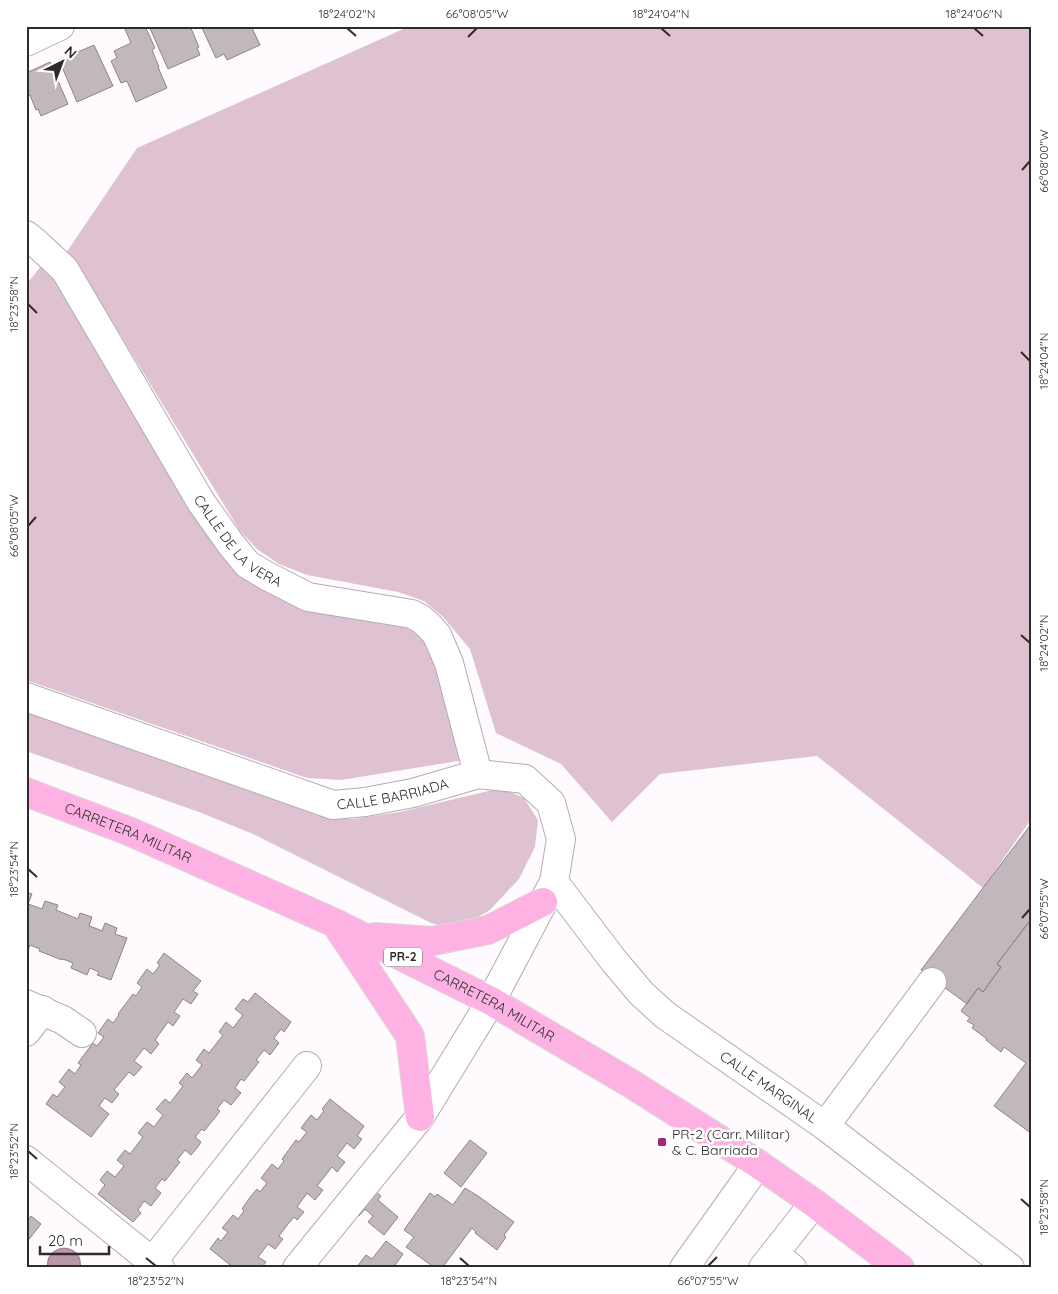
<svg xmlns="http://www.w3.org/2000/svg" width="1058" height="1294" font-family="Quicksand,sans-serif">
<rect width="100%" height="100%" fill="#fffafd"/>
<path fill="#dec2d2" d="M 410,26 L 1032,26 L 1032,818 L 983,888 L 817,756 L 660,774 L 612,822 L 561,764 L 496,733 L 470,649 L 443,617 L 424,601 L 398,592 L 307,575 L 279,564 L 257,549 L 240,531 L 88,282 L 66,253 L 137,148 Z
M 41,266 L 55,278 L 237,571 L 409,625 L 424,642 L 437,664 L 464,760 L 341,780 L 307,778 L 26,680 L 26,285 Z
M 26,710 L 281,800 L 316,815 L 353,819 L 400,812 L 501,788 L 524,798 L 538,820 L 535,847 L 519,879 L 490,910 L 456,930 L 431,923 L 253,834 L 199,812 L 26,751 Z"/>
<path fill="#b898aa" stroke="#8f7784" d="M 63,1248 C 75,1249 82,1255 80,1268 L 48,1268 C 46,1257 52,1250 63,1248 Z"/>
<path fill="#c3b7be" stroke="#8e8389" d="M 132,26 L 145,26 L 155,48 L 152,50 L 159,67 L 158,67 L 167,88 L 136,102 L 127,81 L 121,83 L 111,61 L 117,58 L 114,51 L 131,43 L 125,29 Z
M 149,26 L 190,26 L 199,47 L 197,48 L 200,55 L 168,69 Z
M 201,26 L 251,26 L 260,45 L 227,60 L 224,54 L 216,58 Z
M 94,45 L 113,86 L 77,102 L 59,60 Z
M 50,62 L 68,104 L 41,116 L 38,109 L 36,110 L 30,95 L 26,97 L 26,73 Z
M 1032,823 L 1032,918 L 997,964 L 1001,967 L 983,992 L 978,988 L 967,1004 L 921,970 Z
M 26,892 L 32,894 L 28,904 L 42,909 L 45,901 L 58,905 L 56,910 L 78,919 L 80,913 L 92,917 L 89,926 L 95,928 L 102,931 L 105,923 L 117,928 L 115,934 L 127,938 L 111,980 L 97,975 L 99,972 L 90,968 L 87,975 L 71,968 L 73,963 L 63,959 L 62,960 L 39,951 L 40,949 L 30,945 L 28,951 L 26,950 Z
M 1032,918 L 1032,1134 L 994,1106 L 1026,1063 L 1004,1047 L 1001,1052 L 986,1040 L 987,1039 L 972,1028 L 974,1025 L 967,1021 L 970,1018 L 961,1011 L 978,988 L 983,992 L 1001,967 L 997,964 Z
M 164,953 L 201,981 L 193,991 L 198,994 L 191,1004 L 183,999 L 174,1012 L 180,1016 L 173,1026 L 168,1022 L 155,1040 L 159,1044 L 151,1054 L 144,1048 L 134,1061 L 142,1067 L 134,1076 L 129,1072 L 114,1090 L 119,1094 L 112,1103 L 105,1098 L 101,1103 L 99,1106 L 109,1114 L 91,1137 L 46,1104 L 53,1094 L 57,1097 L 65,1087 L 59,1082 L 69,1069 L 75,1074 L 81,1065 L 78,1063 L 93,1043 L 97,1046 L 104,1037 L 98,1033 L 108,1019 L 113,1023 L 119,1015 L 118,1014 L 133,994 L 136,996 L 142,987 L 137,983 L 147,969 L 153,974 L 160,965 L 157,963 Z
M 255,993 L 291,1022 L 284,1032 L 281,1029 L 274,1038 L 279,1043 L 270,1055 L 264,1050 L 256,1060 L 259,1062 L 244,1081 L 241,1079 L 235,1088 L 241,1093 L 231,1105 L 224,1100 L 217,1109 L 220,1111 L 214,1119 L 204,1131 L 202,1129 L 195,1137 L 201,1142 L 197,1148 L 191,1155 L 185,1150 L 177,1160 L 180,1162 L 165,1181 L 162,1179 L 155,1188 L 161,1193 L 151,1206 L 144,1201 L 138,1210 L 141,1213 L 133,1222 L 98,1194 L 105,1185 L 100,1180 L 107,1171 L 115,1177 L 124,1166 L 117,1160 L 125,1150 L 130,1154 L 143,1137 L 138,1133 L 147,1122 L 154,1127 L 163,1115 L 156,1109 L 165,1099 L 170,1103 L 183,1086 L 179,1083 L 187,1073 L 192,1078 L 202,1065 L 196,1060 L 204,1049 L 209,1053 L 223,1035 L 219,1032 L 226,1022 L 233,1028 L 243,1015 L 235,1009 L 243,999 L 248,1002 Z
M 330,1099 L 364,1126 L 357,1136 L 362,1139 L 354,1149 L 347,1143 L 337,1156 L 345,1162 L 337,1172 L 332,1167 L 317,1186 L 323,1190 L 315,1200 L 307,1193 L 297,1207 L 304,1212 L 297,1220 L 294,1217 L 288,1224 L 279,1236 L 283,1239 L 275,1249 L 268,1244 L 258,1257 L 266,1262 L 261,1268 L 255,1268 L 253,1266 L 252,1268 L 234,1268 L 210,1249 L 218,1238 L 221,1241 L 228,1232 L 222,1228 L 233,1215 L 238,1219 L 244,1211 L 242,1209 L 251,1196 L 257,1189 L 260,1192 L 267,1183 L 261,1178 L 272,1164 L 278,1169 L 284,1161 L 282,1159 L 296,1140 L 299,1142 L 307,1132 L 301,1128 L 311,1115 L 317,1120 L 324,1111 L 322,1109 Z
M 470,1140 L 487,1153 L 461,1187 L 444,1173 Z
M 366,1184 L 381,1196 L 378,1200 L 398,1217 L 384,1235 L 368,1222 L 373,1216 L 365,1209 L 359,1216 L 348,1207 Z
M 465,1188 L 478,1196 L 514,1222 L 504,1235 L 506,1237 L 497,1250 L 475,1233 L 476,1232 L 472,1228 L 442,1268 L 435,1268 L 406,1247 L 414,1237 L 404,1230 L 430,1193 L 435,1197 L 437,1194 L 453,1205 Z
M 31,1216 L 41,1224 L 26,1243 L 26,1217 L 29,1219 Z
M 386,1241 L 403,1254 L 393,1268 L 356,1268 L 366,1255 L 372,1259 Z"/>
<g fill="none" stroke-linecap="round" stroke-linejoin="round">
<defs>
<g id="minor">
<path d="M 26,42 L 60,26"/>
<path id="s1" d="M 26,235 L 36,243 L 65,270 L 201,502 L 230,543 L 247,564 L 267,576 L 308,597 L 412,614 L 421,619 L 429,626 L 437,635 L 449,663 L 478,774"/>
<path id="s2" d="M 26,697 L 333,805 L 365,802 L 413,793 L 478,774 L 525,779 L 551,803 L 561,839 L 554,882 L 491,1001 L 420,1117 L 297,1268"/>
<path id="s3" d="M 554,882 L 614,961 L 641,993 L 665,1015 L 825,1126 L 1010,1268"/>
<path d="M 26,1004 L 63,1020 L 82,1033"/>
<path d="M 26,1032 L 43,1010"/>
<path d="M 825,1126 L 932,982"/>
<path d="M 26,1160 L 160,1268"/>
<path d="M 774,1254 L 792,1268"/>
<path d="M 152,1262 L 307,1066"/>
<path d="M 684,1268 L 758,1164"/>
<path d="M 763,1268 L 814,1203"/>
</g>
<g id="major">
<path id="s4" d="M 26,792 L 131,832 L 335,923 L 491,1001 L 630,1083 L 758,1164 L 814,1203 L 900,1268"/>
<path d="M 336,924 L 410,1036 L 420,1117"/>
<path d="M 375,937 L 433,941 L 488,930 L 543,902"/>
</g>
</defs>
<use href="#minor" stroke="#b6abb1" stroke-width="30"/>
<use href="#major" stroke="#dad9d9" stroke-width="30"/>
<use href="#minor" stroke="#fff" stroke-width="28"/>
<use href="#major" stroke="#feb2e3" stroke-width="28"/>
</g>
<path fill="none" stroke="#2f2b2d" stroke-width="2" d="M 347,28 L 356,36M 661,28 L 670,36M 974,28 L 983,36M 468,37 L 477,28M 1022,170 L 1030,161M 28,304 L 37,313M 1021,352 L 1030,361M 28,526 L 36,517M 1021,635 L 1030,643M 28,869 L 37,877M 1022,918 L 1030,909M 28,1151 L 37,1159M 1021,1199 L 1030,1207M 146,1258 L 156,1266M 460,1258 L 469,1266M 708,1266 L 717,1257"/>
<rect fill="#a1267c" stroke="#fff" stroke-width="2" x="657" y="1137" width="10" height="10" rx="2.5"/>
<g text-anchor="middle" stroke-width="5" stroke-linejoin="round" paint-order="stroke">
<rect fill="#fff" stroke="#6d6b6c" stroke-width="1" x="384" y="947.5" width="38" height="19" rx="4"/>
<g font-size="12" font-weight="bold" fill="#2f2b2d">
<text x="403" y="961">PR-2</text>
</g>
<g font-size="14" fill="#2f2b2d" stroke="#fff">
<text dy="5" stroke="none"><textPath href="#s1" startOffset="376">CALLE DE LA VERA</textPath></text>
<text dy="5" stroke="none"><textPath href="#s2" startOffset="386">CALLE BARRIADA</textPath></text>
<text dy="5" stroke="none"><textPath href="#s4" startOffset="110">CARRETERA MILITAR</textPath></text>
<text dy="5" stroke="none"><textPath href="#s4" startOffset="515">CARRETERA MILITAR</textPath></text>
<text dy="5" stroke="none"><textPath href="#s3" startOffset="300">CALLE MARGINAL</textPath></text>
</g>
<g font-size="14" fill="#2f2b2d" stroke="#fff" text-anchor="start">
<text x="672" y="1139">PR-2 (Carr. Militar)<tspan x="672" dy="16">&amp; C. Barriada</tspan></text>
</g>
</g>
<rect width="1058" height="1294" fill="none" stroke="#ffffff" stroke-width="55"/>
<g transform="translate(62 62) rotate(42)" stroke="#ffffff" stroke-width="4" paint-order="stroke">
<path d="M0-4L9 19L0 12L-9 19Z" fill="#2f2b2d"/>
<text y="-8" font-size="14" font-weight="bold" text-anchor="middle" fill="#2f2b2d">N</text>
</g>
<path d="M40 1246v8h69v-8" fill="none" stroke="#2f2b2d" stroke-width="2.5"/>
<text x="48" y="1246" font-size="15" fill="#2f2b2d" stroke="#ffffff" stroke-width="4" paint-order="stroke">20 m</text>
<rect x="28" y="28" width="1002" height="1238" fill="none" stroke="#2f2b2d" stroke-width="2"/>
<g font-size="12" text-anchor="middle" fill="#2f2b2d">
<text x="347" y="18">18°24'02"N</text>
<text x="477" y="18">66°08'05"W</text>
<text x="661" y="18">18°24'04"N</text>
<text x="974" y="18">18°24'06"N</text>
<text transform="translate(1044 161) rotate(-90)" y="4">66°08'00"W</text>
<text transform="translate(14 304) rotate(-90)" y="4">18°23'58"N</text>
<text transform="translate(1044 361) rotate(-90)" y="4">18°24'04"N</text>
<text transform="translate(14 526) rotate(-90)" y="4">66°08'05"W</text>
<text transform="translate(1044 643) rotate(-90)" y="4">18°24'02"N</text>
<text transform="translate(14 869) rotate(-90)" y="4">18°23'54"N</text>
<text transform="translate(1044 909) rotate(-90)" y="4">66°07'55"W</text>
<text transform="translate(14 1151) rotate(-90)" y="4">18°23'52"N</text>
<text transform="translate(1044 1207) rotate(-90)" y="4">18°23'58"N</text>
<text x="156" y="1285">18°23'52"N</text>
<text x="469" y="1285">18°23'54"N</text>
<text x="708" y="1285">66°07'55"W</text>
</g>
</svg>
